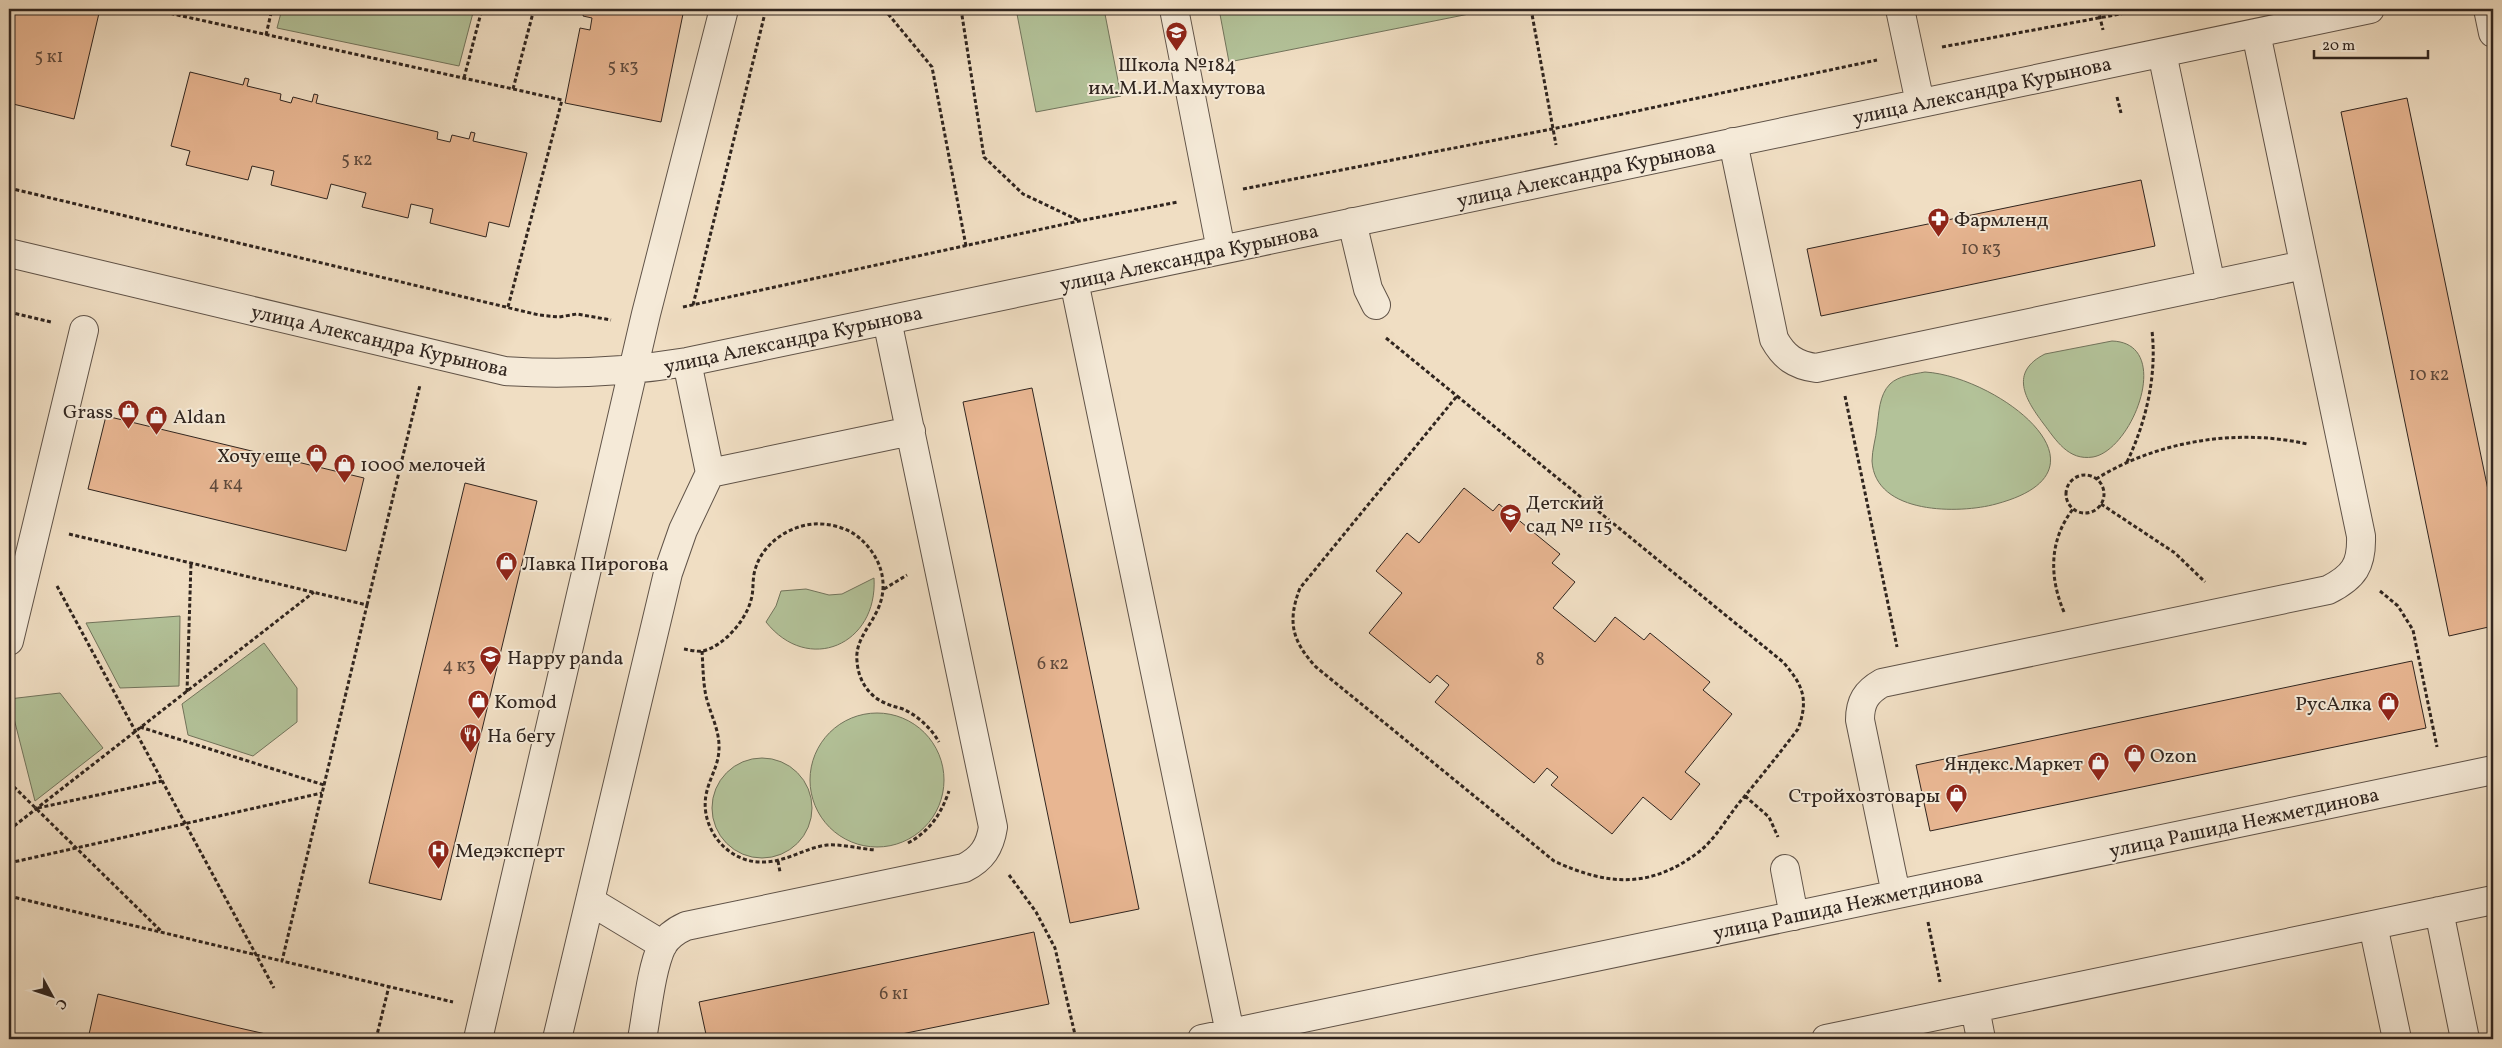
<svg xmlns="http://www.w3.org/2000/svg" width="2502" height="1048" font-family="Vollkorn,serif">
<rect width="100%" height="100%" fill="#f0dec3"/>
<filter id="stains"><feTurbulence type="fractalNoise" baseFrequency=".004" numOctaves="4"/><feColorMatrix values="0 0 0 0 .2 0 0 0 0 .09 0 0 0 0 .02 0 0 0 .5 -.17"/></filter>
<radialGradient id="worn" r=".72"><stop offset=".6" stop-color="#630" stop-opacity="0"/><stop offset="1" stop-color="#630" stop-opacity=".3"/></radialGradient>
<path fill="#b3c299" stroke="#72745c" d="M 282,9 L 474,9 L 459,66 L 277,28 Z
M 1016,9 L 1104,9 L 1121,96 L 1036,112 Z
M 1219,9 L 1468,9 L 1469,14 L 1229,62 Z
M 2112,341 C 2174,343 2133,450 2093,457 C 2068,461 2056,440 2043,423 C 2025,399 2009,372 2045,354 Z
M 1925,372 C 1996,376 2124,470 1996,504 C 1960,514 1875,515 1872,461 C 1872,450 1876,438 1877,427 C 1879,413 1879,395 1890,384 C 1898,376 1914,374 1925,372 Z
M 874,578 C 878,645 808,675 766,622 L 776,606 L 781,591 L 806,589 L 829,595 L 842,594 Z
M 180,616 L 179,686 L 120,688 L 86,623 Z
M 264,643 L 297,688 L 297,722 L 253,756 L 188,735 L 182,704 Z
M 60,693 L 103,748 L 35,801 L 9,699 Z
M810 780a67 67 0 1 1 134 0a67 67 0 1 1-134 0Z
M712 808a50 50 0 1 1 100 0a50 50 0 1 1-100 0Z"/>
<path fill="#e8b692" stroke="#30251f" d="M 9,9 L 100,9 L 74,119 L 9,103 Z
M 594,9 L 684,9 L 661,122 L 565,103 L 580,28 L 590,30 L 592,18 L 583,16 L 584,11 L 593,13 Z
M 190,72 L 243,85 L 245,78 L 249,79 L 247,86 L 281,94 L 280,100 L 291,103 L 293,97 L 312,102 L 314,94 L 318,95 L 316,103 L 438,132 L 437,139 L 450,142 L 452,135 L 469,139 L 471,132 L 475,133 L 473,141 L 527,153 L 509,227 L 489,222 L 486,237 L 430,223 L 433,209 L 411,204 L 408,218 L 362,207 L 366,193 L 331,184 L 327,199 L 271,185 L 274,171 L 252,166 L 248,180 L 186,165 L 190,151 L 171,146 Z
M 2407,98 L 2493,514 L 2493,626 L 2449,636 L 2341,112 Z
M 2141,180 L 2155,246 L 1821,316 L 1807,249 Z
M 1032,388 L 1139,909 L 1070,923 L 963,402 Z
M 106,416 L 364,478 L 346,551 L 88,489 Z
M 465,483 L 537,501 L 441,900 L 369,883 Z
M 1464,488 L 1493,511 L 1499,504 L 1560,554 L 1552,563 L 1575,582 L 1553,608 L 1595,642 L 1615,617 L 1644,640 L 1650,633 L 1710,682 L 1703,690 L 1732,714 L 1685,772 L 1700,784 L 1671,820 L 1643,797 L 1612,834 L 1551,785 L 1558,777 L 1547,768 L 1534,783 L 1435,702 L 1449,685 L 1437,675 L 1430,683 L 1369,633 L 1402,593 L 1376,571 L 1407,533 L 1419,543 Z
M 2412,661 L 2426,728 L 1930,831 L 1916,765 Z
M 1034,932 L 1049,1004 L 877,1039 L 707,1039 L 699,1002 Z
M 98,994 L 226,1025 L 288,1039 L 88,1039 Z"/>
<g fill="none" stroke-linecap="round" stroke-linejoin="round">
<defs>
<path id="minor" d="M 1174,9 L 1221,250
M 1900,9 L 1920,103
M 2488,9 L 2493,33
M 2162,53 L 2211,285
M 1733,142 L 1774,339 C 1784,357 1795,365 1816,368 L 2304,265
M 1352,222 L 1368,289 L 1376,305
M 9,253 L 505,371 C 567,375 626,372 687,362 L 2370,9
M 1074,281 L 1230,1033
M 687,362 L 710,473 L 911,431
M 9,641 L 84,330
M 1785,869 L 1794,916
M 1896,894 L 1860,720 C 1860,702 1866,692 1882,683 L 2328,590 C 2354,577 2362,565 2361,536 L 2256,33
M 590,901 L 663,945
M 2439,911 L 2465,1039
M 2373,925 L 2397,1039
M 1975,1008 L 1981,1039
M 478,1039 L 646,314 L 724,9
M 557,1039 L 668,573 L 683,530 L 710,473
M 642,1039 C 647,1013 651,969 662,946 C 667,937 677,930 686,926 L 964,868 C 982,859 990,847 993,827 L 887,320
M 1202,1039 L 2493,770
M 1826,1039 L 2493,900"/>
</defs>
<use href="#minor" stroke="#605348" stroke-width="30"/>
<path stroke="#30251f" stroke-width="3" stroke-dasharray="4 2.5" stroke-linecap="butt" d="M 884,9 L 932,67 L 966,246
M 961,9 L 984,157 L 1023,194 L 1078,220
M 1531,9 L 1556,145
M 2098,9 L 2103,30
M 164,12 L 513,89 L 534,9
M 266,35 L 272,9
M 1942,47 L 2147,9
M 464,78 L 482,9
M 2117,97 L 2121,113
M 9,188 L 539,315 L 559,317 L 577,314 L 611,320
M 1243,189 L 1552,129 L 1877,60
M 693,305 L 766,9
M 508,307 L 562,100 L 513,89
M 683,307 L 1079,221 L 1178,202
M 9,312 L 51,322
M 1386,338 L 1457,396
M 1457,396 L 1783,662 C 1803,685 1809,699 1798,729 C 1779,754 1759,779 1739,803 C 1727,818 1715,839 1700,851 C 1651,889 1608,886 1554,861 L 1316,667 C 1292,641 1287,622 1300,588 Z
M 1845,396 L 1897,647
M 2127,462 C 2146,422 2157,376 2152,331
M2066 494a19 19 0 1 1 38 0a19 19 0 1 1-38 0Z
M 2096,479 C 2157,441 2237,428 2307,444
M 2101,504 L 2175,553 L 2205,582
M 69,534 L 367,605 L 282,961 L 453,1002
M 57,586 L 274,988
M 884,589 L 907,575
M 2380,591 L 2398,606 L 2413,630 L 2437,747
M 367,605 L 420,385
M 2064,612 C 2049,577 2049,540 2073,509
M 684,649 C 690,650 698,652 703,651 C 724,646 746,620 751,600 C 754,590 752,580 755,570 C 762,544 788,526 814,524 C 828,523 845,527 857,536 C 881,555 891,585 876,613 C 868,629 855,642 857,661 C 858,679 868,696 885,703 C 891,706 897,707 903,709 C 918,716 931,728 939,742
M 702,651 C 703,666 703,682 706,696 C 710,713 718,727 719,744 C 720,765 710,775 706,795 C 700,828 727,862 761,862 C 785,863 804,848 827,845 C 843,844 860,849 876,850
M 187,692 L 191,563
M 140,727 L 324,785
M 9,782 L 162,932
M 1745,796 L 1769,817 L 1778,837
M 38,808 L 162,781
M 9,830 L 314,592
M 908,843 C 930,831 941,814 949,791
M 778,861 L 780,872
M 9,863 L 322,793
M 1009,875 L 1036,912 L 1055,948 L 1076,1039
M 9,896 L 282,961
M 1928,922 L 1940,982
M 376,1039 L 389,986"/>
<use href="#minor" stroke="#f5ead8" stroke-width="28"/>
</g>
<defs>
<symbol id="school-pin" viewBox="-11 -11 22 30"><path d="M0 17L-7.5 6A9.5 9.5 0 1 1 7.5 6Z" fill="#8f2418" stroke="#f5ead8"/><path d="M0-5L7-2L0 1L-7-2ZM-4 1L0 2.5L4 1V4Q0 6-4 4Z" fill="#fff"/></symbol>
<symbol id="pharmacy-pin" viewBox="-11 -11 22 30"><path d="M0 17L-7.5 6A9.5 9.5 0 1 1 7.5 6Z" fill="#8f2418" stroke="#f5ead8"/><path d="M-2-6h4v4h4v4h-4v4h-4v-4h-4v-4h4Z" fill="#fff"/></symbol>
<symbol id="shop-pin" viewBox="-11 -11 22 30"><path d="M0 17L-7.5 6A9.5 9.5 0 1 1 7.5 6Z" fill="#8f2418" stroke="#f5ead8"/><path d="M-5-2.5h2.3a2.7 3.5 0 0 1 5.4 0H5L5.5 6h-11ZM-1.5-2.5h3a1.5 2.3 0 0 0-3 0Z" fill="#fff"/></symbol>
<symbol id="restaurant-pin" viewBox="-11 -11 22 30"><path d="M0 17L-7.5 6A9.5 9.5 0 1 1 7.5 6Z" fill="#8f2418" stroke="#f5ead8"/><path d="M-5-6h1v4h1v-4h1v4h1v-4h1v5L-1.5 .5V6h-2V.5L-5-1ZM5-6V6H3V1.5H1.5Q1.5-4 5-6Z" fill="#fff"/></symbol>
<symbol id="hospital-pin" viewBox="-11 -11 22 30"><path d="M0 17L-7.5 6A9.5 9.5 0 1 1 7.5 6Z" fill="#8f2418" stroke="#f5ead8"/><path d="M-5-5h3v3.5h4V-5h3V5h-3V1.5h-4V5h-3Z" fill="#fff"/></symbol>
</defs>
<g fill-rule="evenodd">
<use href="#school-pin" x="1164" y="20" width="25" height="34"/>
<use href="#pharmacy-pin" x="1926" y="206" width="25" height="34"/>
<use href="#shop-pin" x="116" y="398" width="25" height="34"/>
<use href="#shop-pin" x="144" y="404" width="25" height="34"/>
<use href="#shop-pin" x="304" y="442" width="25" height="34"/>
<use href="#shop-pin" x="332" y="452" width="25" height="34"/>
<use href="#school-pin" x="1498" y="502" width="25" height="34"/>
<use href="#shop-pin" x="494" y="550" width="25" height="34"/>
<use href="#school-pin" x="478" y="644" width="25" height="34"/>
<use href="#shop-pin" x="466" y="688" width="25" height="34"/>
<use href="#shop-pin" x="2376" y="690" width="25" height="34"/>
<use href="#restaurant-pin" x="458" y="722" width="25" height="34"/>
<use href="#shop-pin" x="2122" y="742" width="25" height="34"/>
<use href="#shop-pin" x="2086" y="750" width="25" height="34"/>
<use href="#shop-pin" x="1944" y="782" width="25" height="34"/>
<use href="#hospital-pin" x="426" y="838" width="25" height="34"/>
</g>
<g text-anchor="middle" stroke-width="4" stroke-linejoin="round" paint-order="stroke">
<g font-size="18" fill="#5e493c">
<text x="49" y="62">5 к1</text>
<text x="623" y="72">5 к3</text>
<text x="357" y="165">5 к2</text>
<text x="1981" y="254">10 к3</text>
<text x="2429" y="380">10 к2</text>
<text x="226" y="489">4 к4</text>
<text x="1540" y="665">8</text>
<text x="1053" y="669">6 к2</text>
<text x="459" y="671">4 к3</text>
<text x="894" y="999">6 к1</text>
</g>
<g font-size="20" fill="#30251f" stroke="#f5ead8" text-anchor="start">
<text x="1177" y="71" text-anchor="middle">Школа №184<tspan x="1177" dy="23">им.М.И.Махмутова</tspan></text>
<text x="1954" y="226">Фармленд</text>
<text x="113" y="418" text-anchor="end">Grass</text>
<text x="173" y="423">Aldan</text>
<text x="301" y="462" text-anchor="end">Хочу еще</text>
<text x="360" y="471">1000 мелочей</text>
<text x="1526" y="509">Детский<tspan x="1526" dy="23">сад № 115</tspan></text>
<text x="522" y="570">Лавка Пирогова</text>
<text x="507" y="664">Happy panda</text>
<text x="494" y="708">Komod</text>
<text x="2372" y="710" text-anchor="end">РусАлка</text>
<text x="487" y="742">На бегу</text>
<text x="2150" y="762">Ozon</text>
<text x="2083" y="770" text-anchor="end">Яндекс.Маркет</text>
<text x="1940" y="802" text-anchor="end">Стройхозтовары</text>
<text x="455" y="857">Медэксперт</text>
</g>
<g font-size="20" fill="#30251f" stroke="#f5ead8">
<text transform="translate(1982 90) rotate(-12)" y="7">улица Александра Курынова</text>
<text transform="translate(1586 173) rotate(-12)" y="7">улица Александра Курынова</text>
<text transform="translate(1189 257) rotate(-12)" y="7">улица Александра Курынова</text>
<text transform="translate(793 339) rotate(-12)" y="7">улица Александра Курынова</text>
<text transform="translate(380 340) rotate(13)" y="7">улица Александра Курынова</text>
<text transform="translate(2244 822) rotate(-12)" y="7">улица Рашида Нежметдинова</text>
<text transform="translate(1848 904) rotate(-12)" y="7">улица Рашида Нежметдинова</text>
</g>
</g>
<rect width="2502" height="1048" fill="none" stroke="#f0dec3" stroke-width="30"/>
<rect x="10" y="10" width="2482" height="1028" fill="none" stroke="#30251f" stroke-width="2.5"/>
<rect x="15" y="15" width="2472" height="1018" fill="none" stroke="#30251f"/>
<g transform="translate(52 996) rotate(130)" stroke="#f5ead8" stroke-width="4" paint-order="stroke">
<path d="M0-4L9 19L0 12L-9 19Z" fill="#30251f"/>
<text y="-8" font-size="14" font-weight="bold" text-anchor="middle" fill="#30251f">С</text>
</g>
<path d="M2314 50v8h114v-8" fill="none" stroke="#30251f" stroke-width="2.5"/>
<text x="2322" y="50" font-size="15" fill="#30251f" stroke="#f5ead8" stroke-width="4" paint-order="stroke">20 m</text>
<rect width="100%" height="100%" filter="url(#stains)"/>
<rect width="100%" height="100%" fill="url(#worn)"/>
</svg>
